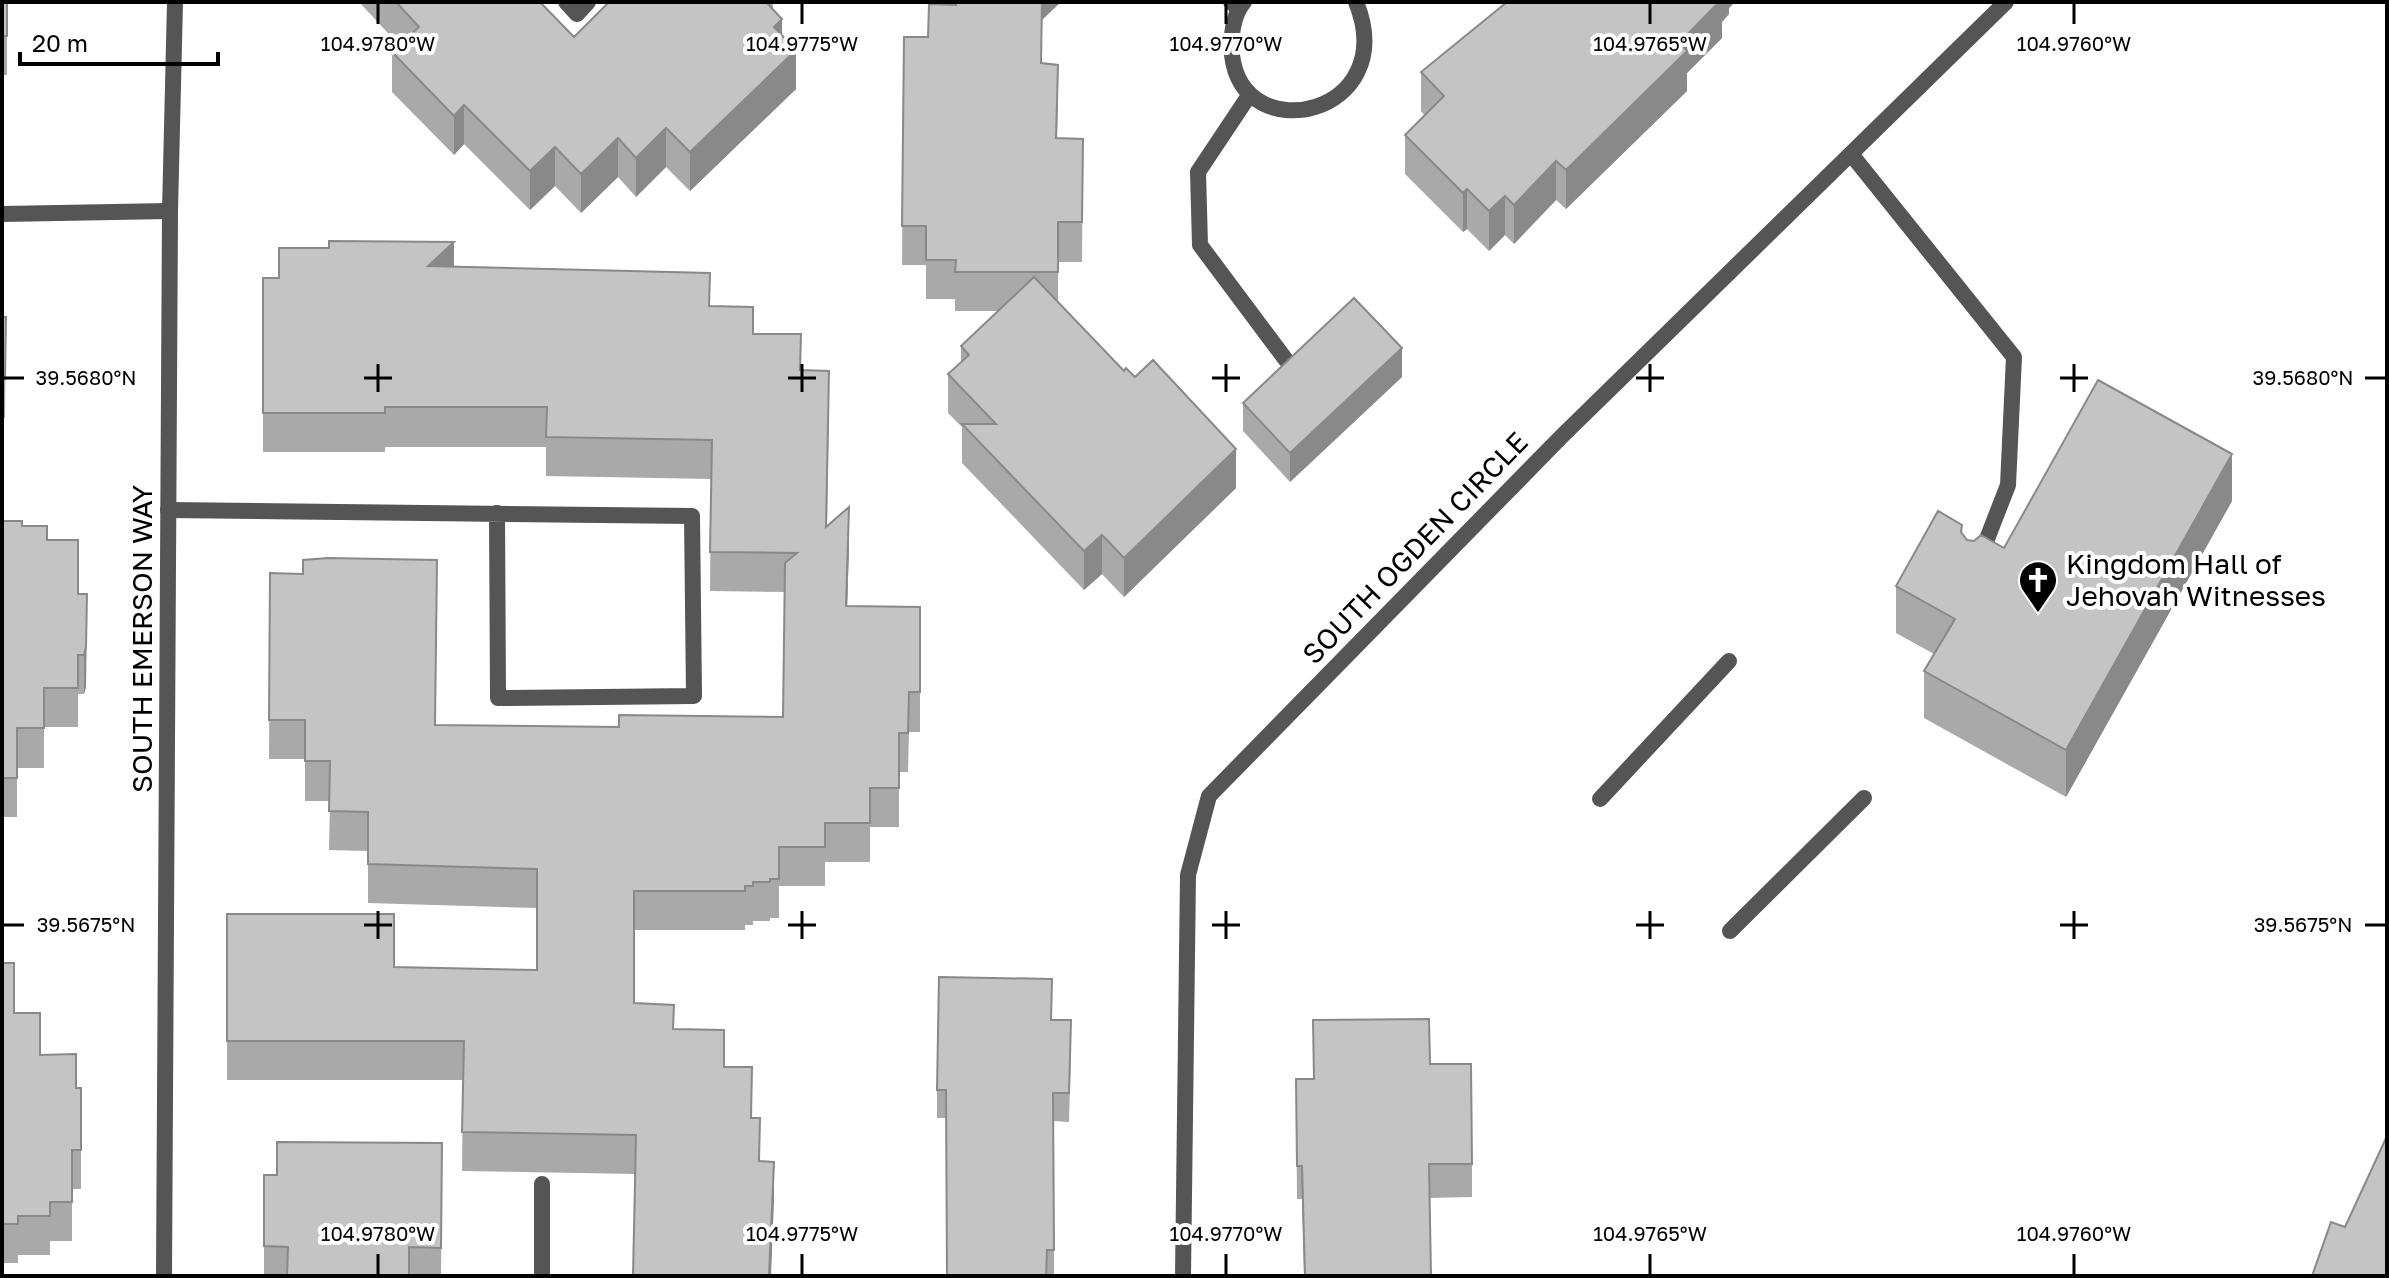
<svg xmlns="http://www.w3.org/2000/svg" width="2389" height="1278" font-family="'Golos Text',sans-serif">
<rect width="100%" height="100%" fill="#fff"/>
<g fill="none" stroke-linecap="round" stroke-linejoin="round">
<path stroke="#555" stroke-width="16" d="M 566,2 L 577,14 L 588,2
M 1244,2 C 1233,14 1230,39 1232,55 C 1243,151 1402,115 1356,2
M 1250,94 L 1198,172 L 1200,245 L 1286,360
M 1851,154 L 2014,357 L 2008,485 L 1980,557
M 2,214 L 170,211
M 168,510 L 692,516 L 694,696 L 498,698 L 497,513
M 1600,799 L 1729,661
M 1730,931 L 1864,798
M 542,1184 L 542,1276"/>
<path stroke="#555" stroke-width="16" d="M 1231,2 L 1238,8
M 164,1276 L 170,211 L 175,2
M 1183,1276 L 1188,875 L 1209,796 L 1562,436 L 2006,2"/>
</g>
<path fill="#a9a9a9" d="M 2,2 L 7,2 L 7,75 L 2,75 Z
M 359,2 L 540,2 L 574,37 L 773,2 L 773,9 L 782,36 L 796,89 L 690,191 L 666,167 L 636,197 L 618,177 L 581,213 L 555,186 L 530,210 L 464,144 L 454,155 L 392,92 L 392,52 L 399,45 Z
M 1507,2 L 1735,2 L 1729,8 L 1729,14 L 1722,22 L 1722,38 L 1687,73 L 1687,91 L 1566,209 L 1556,200 L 1514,244 L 1505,235 L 1489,251 L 1467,229 L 1463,232 L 1405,174 L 1405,135 L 1425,116 L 1421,111 L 1421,72 Z
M 1042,20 L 1041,63 L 1058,104 L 1057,138 L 1083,139 L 1082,262 L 1058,262 L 1058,302 L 1236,488 L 1124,597 L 1102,574 L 1084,590 L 962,463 L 962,427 L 948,413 L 948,374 L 961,362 L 961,346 L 998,311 L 955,311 L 955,299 L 926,299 L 926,265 L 902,265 L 904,37 L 928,37 Z
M 454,267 L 710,306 L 753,334 L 801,370 L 829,410 L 827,527 L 849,546 L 847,606 L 920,607 L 920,732 L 909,732 L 908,772 L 899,772 L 899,827 L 870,827 L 870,862 L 825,862 L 825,886 L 779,886 L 779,918 L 770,918 L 770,921 L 753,921 L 753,925 L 745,925 L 745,930 L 634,930 L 634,1003 L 674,1029 L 724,1067 L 752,1118 L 760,1161 L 774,1201 L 635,1174 L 462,1171 L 463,1080 L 227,1080 L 227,914 L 394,967 L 537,970 L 537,908 L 368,903 L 368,851 L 329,850 L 330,801 L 305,801 L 305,759 L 269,759 L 270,573 L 435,725 L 619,727 L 783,717 L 785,592 L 710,591 L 711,479 L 546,476 L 546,447 L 385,447 L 385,452 L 263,452 L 263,278 Z
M 2,317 L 6,317 L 5,418 L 2,418 Z
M 1402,377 L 1290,482 L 1243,431 L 1243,403 Z
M 2232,501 L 2066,797 L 1924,718 L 1924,671 L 1934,654 L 1896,633 L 1896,586 L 1962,533 L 1967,540 L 2004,548 Z
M 2,521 L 22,526 L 47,540 L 78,594 L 87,594 L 86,687 L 84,694 L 78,694 L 78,727 L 44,727 L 44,768 L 17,768 L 17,817 L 2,817 Z
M 2,963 L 14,1013 L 40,1055 L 76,1088 L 81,1088 L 81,1189 L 72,1189 L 72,1241 L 50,1241 L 50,1255 L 18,1255 L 18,1263 L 2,1263 Z
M 1052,1020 L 1071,1048 L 1069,1122 L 1054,1121 L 1054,1276 L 947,1276 L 946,1118 L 937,1118 L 937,1090 Z
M 1430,1064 L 1472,1164 L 1472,1197 L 1429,1198 L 1431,1276 L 1304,1276 L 1302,1199 L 1297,1199 L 1296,1079 L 1313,1079 Z
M 264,1175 L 442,1182 L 441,1276 L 264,1276 Z"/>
<path fill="#898989" d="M 1039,2 L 1061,2 L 1042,20 Z
M 1714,2 L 1735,2 L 1729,8 L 1729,14 L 1722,22 L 1722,38 L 1687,73 L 1687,91 L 1566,209 L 1566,170 Z
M 782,19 L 782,58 L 774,27 Z
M 796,50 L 796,89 L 690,191 L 690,152 Z
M 464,105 L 464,144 L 454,155 L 454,116 Z
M 666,128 L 666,167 L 636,197 L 636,158 Z
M 618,138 L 618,177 L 581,213 L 581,174 Z
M 555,147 L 555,186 L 530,210 L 530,171 Z
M 1556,161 L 1556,200 L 1514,244 L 1514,205 Z
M 1467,189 L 1467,229 L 1463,232 L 1463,193 Z
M 1505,196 L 1505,235 L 1489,251 L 1489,211 Z
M 454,242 L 454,281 L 428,266 Z
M 1402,348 L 1402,377 L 1290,482 L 1290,453 Z
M 1236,449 L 1236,488 L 1124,597 L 1124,558 Z
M 2232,454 L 2232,501 L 2066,797 L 2066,750 Z
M 849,507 L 849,546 L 846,645 L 846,606 Z
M 1102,535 L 1102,574 L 1084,590 L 1084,551 Z
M 87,594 L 86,687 L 84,694 L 84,655 Z
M 774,1162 L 774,1201 L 771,1276 L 769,1276 Z"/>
<path fill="#c4c4c4" stroke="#898989" stroke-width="2" d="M 2,2 L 7,2 L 7,36 L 2,36 Z
M 396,2 L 540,2 L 574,37 L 609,2 L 766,2 L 782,19 L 774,27 L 796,50 L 690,152 L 666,128 L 636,158 L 618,138 L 581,174 L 555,147 L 530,171 L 464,105 L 454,116 L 392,52 L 419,27 Z
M 956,2 L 1042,2 L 1041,63 L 1058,65 L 1056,138 L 1083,139 L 1082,222 L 1058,222 L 1058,272 L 955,272 L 956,260 L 926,260 L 926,226 L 902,226 L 904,37 L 928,37 L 929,4 L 956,5 Z
M 1507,2 L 1719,2 L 1679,43 L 1687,51 L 1566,170 L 1556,161 L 1514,205 L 1505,196 L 1489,211 L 1467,189 L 1463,193 L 1405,135 L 1444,96 L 1421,72 Z
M 329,241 L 454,242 L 428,266 L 710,273 L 709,306 L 753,307 L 753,334 L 801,334 L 800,370 L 829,371 L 826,527 L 849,507 L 846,606 L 920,607 L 920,692 L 909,692 L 908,733 L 899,733 L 899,788 L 870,788 L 870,823 L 825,823 L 825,847 L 779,847 L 779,879 L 770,879 L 770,882 L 753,882 L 753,886 L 745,886 L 745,891 L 634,891 L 634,1003 L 674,1005 L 673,1029 L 724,1030 L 724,1067 L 752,1067 L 751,1118 L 760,1118 L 759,1161 L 774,1162 L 769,1276 L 633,1276 L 636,1135 L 462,1132 L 464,1041 L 227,1041 L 227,914 L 394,914 L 394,967 L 537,970 L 537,869 L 368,864 L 368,812 L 329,811 L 330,761 L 305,761 L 305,720 L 269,720 L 270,573 L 303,574 L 303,560 L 328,558 L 437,560 L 435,725 L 619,727 L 619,715 L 783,717 L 785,563 L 797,553 L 710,552 L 712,440 L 546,437 L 547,407 L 385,407 L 385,413 L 263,413 L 263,278 L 279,278 L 279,248 L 329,248 Z
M 1034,277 L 1124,371 L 1126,368 L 1135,377 L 1153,360 L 1236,449 L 1124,558 L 1102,535 L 1084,551 L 962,424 L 996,424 L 948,374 L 969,355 L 961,346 Z
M 1354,298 L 1402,348 L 1290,453 L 1243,403 Z
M 2,317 L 6,317 L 5,379 L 2,379 Z
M 2098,380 L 2232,454 L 2066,750 L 1924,671 L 1955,619 L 1896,586 L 1938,511 L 1962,525 L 1961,532 L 1967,540 L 1974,541 L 1981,535 L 2004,548 Z
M 2,521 L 22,521 L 22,526 L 47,526 L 47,540 L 78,540 L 78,594 L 87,594 L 86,647 L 84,655 L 78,655 L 78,688 L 44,688 L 44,728 L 17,728 L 17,778 L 2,778 Z
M 2,963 L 14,963 L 14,1013 L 40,1013 L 40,1055 L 76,1054 L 76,1088 L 81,1088 L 81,1150 L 72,1150 L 72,1202 L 50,1202 L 50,1216 L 18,1216 L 18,1224 L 2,1224 Z
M 939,977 L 1052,979 L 1051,1020 L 1071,1020 L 1069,1093 L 1053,1093 L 1054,1250 L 1047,1250 L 1046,1276 L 947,1276 L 946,1090 L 937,1090 Z
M 1429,1019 L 1430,1064 L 1471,1064 L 1472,1164 L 1429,1164 L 1431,1276 L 1305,1276 L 1302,1166 L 1297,1166 L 1296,1079 L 1314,1079 L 1313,1020 Z
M 2387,1136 L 2387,1276 L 2312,1276 L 2331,1222 L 2345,1227 Z
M 277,1142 L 442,1143 L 441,1248 L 409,1247 L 409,1276 L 287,1276 L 288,1247 L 264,1246 L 264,1175 L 277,1175 Z"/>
<path fill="none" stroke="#000" stroke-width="3" d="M 378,4 L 378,24M 802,4 L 802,24M 1226,4 L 1226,24M 1650,4 L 1650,24M 2074,4 L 2074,24M 378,364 L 378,392M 802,364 L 802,392M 1226,364 L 1226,392M 1650,364 L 1650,392M 2074,364 L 2074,392M 4,378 L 24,378M 364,378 L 392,378M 788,378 L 816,378M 1212,378 L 1240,378M 1636,378 L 1664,378M 2060,378 L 2088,378M 2365,378 L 2385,378M 378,911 L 378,939M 802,911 L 802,939M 1226,911 L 1226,939M 1650,911 L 1650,939M 2074,911 L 2074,939M 4,925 L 24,925M 364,925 L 392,925M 788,925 L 816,925M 1212,925 L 1240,925M 1636,925 L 1664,925M 2060,925 L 2088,925M 2365,925 L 2385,925M 378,1254 L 378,1274M 802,1254 L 802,1274M 1226,1254 L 1226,1274M 1650,1254 L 1650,1274M 2074,1254 L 2074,1274"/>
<defs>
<symbol id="church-pin" viewBox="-11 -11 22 30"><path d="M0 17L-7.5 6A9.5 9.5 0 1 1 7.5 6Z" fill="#000" stroke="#fff"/><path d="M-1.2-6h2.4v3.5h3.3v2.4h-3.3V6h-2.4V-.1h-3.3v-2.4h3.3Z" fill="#fff"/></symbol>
</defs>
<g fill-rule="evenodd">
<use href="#church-pin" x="2016" y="558" width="44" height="60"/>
</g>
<g text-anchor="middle" stroke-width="8" stroke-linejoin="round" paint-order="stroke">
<g font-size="28" fill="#000" stroke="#fff">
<text transform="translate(1415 548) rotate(-46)" y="10">SOUTH OGDEN CIRCLE</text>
<text transform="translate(142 639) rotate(-90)" y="10">SOUTH EMERSON WAY</text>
</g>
<g font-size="28" fill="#000" stroke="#fff" text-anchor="start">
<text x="2066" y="574">Kingdom Hall of<tspan x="2066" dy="32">Jehovah Witnesses</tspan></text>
</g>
</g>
<g font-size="20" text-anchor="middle" fill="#000" stroke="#fff" stroke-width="8" stroke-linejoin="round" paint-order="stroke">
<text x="378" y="51">104.9780°W</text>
<text x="802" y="51">104.9775°W</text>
<text x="1226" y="51">104.9770°W</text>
<text x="1650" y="51">104.9765°W</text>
<text x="2074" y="51">104.9760°W</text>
<text x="86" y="385">39.5680°N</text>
<text x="2303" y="385">39.5680°N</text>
<text x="86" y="932">39.5675°N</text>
<text x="2303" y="932">39.5675°N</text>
<text x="378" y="1241">104.9780°W</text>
<text x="802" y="1241">104.9775°W</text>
<text x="1226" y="1241">104.9770°W</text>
<text x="1650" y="1241">104.9765°W</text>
<text x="2074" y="1241">104.9760°W</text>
</g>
<rect width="2389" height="1278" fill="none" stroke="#000000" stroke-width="8"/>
<path d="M20 52v12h198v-12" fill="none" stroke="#000000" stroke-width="4"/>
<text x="32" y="52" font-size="24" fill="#000000" stroke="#ffffff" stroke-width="6" paint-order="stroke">20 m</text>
</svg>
